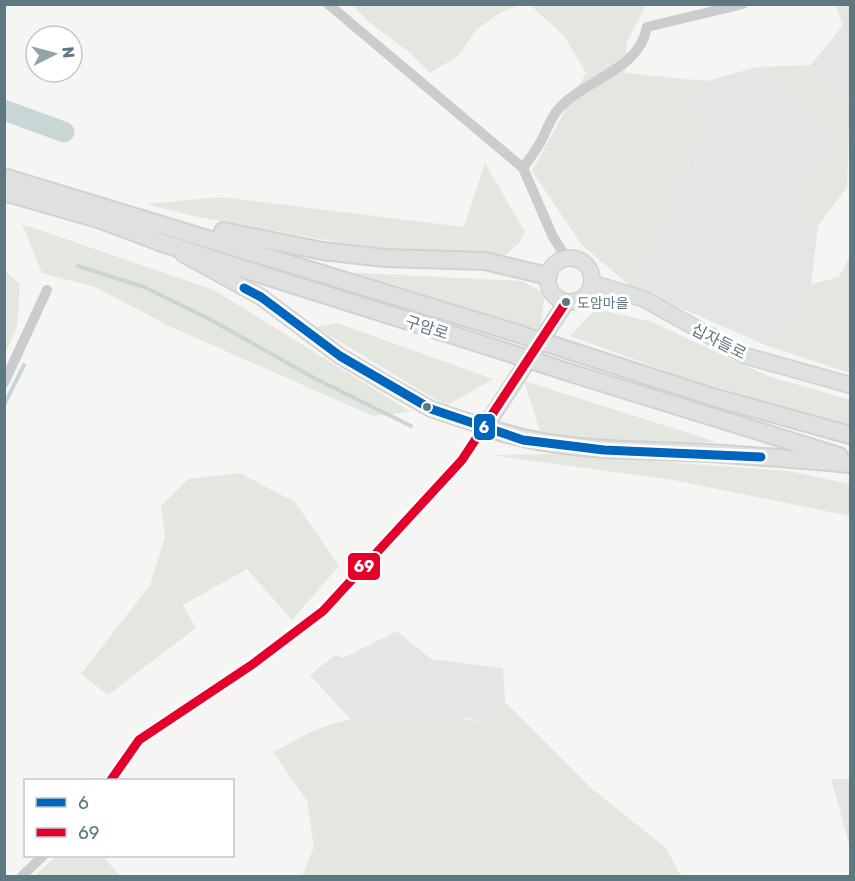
<svg xmlns="http://www.w3.org/2000/svg" width="855" height="881" font-family="Rubik,'Noto Sans KR',sans-serif">
<rect width="100%" height="100%" fill="#f5f5f3"/>
<path fill="#e4e6e6" d="M 835,5 L 850,5 L 850,97 L 812,83 L 811,65 L 843,25 Z
M 757,67 L 835,136 L 790,208 L 818,226 L 811,284 L 768,346 L 630,286 L 706,128 L 685,106 L 707,81 Z
M 397,631 L 431,659 L 503,668 L 505,702 L 490,726 L 468,718 L 417,715 L 366,717 L 352,721 L 310,675 L 335,655 L 343,658 Z
M 831,779 L 850,779 L 850,847 Z"/>
<path fill="#e4e7e0" d="M 352,5 L 519,5 L 498,14 L 476,30 L 458,56 L 430,73 L 409,52 L 369,22 Z
M 530,5 L 646,5 L 627,42 L 625,73 L 707,81 L 685,106 L 706,127 L 630,286 L 581,244 L 532,171 L 586,73 L 564,36 Z
M 811,65 L 812,83 L 850,97 L 847,187 L 818,226 L 790,208 L 834,136 L 757,67 Z
M 485,163 L 525,232 L 519,243 L 503,257 L 376,249 L 193,216 L 146,204 L 221,197 L 464,227 Z
M 22,224 L 214,290 L 411,412 L 373,416 L 171,327 L 95,287 L 42,273 Z
M 850,255 L 850,373 L 768,346 L 811,284 L 839,277 Z
M 5,271 L 20,284 L 17,327 L 5,354 Z
M 341,272 L 522,281 L 545,294 L 540,330 Z
M 596,309 L 652,322 L 768,376 L 850,400 L 850,427 L 680,376 L 570,336 Z
M 337,323 L 493,379 L 446,406 L 316,327 Z
M 524,381 L 717,442 L 601,443 L 540,431 Z
M 552,454 L 789,471 L 850,484 L 850,516 L 673,480 L 490,455 Z
M 240,473 L 295,502 L 339,566 L 292,620 L 247,569 L 183,605 L 196,628 L 108,695 L 81,674 L 150,585 L 165,537 L 161,506 L 188,479 Z
M 505,702 L 591,788 L 666,848 L 681,876 L 302,876 L 314,847 L 307,801 L 273,752 C 288,745 303,735 318,729 C 369,710 439,708 490,726 Z
M 56,856 L 103,856 L 120,876 L 35,876 Z"/>
<g fill="none" stroke-linecap="round" stroke-linejoin="round">
<path stroke="#c9d6d6" stroke-width="4" d="M 78,266 L 144,287 L 209,319 L 318,380 L 411,426
M 4,405 L 24,365"/>
<path stroke="#c9d6d6" stroke-width="21" d="M 4,110 L 64,132"/>
<defs>
<path id="secondary" d="M 183,254 L 261,297 L 340,356 L 389,385 L 431,409 L 485,427 L 566,302
M548 280a22 22 0 1 1 44 0a22 22 0 1 1-44 0Z
M 592,283 L 644,299 L 746,356 L 850,385"/>
<path id="primary" d="M 4,177 L 516,333
M 4,192 L 101,220 L 162,243 L 503,351
M 223,231 L 323,251 L 385,258 L 485,261 L 548,276
M 577,353 L 713,397 L 850,435
M 574,374 L 839,456
M 485,427 C 560,453 630,449 708,453 C 755,456 803,460 850,464"/>
</defs>
<use href="#secondary" stroke="#d0d2d2" stroke-width="18"/>
<use href="#primary" stroke="#d0d2d2" stroke-width="20"/>
<path stroke="#cacccd" stroke-width="10" d="M 328,4 L 523,168 L 553,237 L 566,257
M 523,168 C 529,159 536,151 541,141 C 546,132 550,120 556,112 C 582,79 639,72 647,27 L 743,4
M 4,383 L 47,290
M 111,780 L 139,740 L 253,664 L 323,611 L 462,460 L 485,427
M 22,876 L 43,856"/>
<use href="#secondary" stroke="#dfe0e0" stroke-width="15"/>
<use href="#primary" stroke="#dfe0e0" stroke-width="16"/>
<defs>
<path id="primary-bridge" d="M 516,333 L 577,353
M 503,351 L 574,374"/>
</defs>
<use href="#primary-bridge" stroke="#d0d2d2" stroke-width="20" stroke-linecap="butt"/>
<use href="#primary-bridge" stroke="#dfe0e0" stroke-width="16"/>
<defs>
<path id="bus-1" d="M 244,288 L 261,297 L 340,356 L 431,409 L 523,440 L 604,450 L 761,457"/>
<path id="bus-2" d="M 111,780 L 139,740 L 253,664 L 323,611 L 462,460 L 566,302"/>
</defs>
<use href="#bus-1" stroke="#fff" stroke-width="14"/>
<use href="#bus-2" stroke="#fff" stroke-width="14"/>
<use href="#bus-1" stroke="#0065bd" stroke-width="9"/>
<use href="#bus-2" stroke="#e4002b" stroke-width="9"/>
</g>
<g fill="#5e7881" stroke="#fff" stroke-width="2">
<circle cx="566" cy="302" r="5"/>
<circle cx="427" cy="407" r="5"/>
</g>
<g text-anchor="middle" stroke-width="6" stroke-linejoin="round" paint-order="stroke">
<g font-size="14" fill="#5e7881" stroke="#fff" text-anchor="start">
<text x="577" y="308">도암마을</text>
</g>
<g font-size="16" fill="#5e7881" stroke="#fff">
<text transform="translate(427 327) rotate(18)" y="6">구암로</text>
<text transform="translate(719 341) rotate(27)" y="6">십자들로</text>
</g>
</g>
<g stroke="#fff" stroke-width="2">
<rect x="473" y="413" width="23" height="28" rx="6" fill="#0065bd"/>
<rect x="347" y="552" width="34" height="29" rx="6" fill="#e4002b"/>
</g>
<g font-size="16" text-anchor="middle" font-weight="bold" fill="#fff">
<text x="484" y="433">6</text>
<text x="364" y="572">69</text>
</g>
<rect width="855" height="881" fill="none" stroke="#5e7881" stroke-width="12"/>
<rect x="24" y="779" width="210" height="78" fill="#ffffff" stroke="#bfc9cd" stroke-width="1.5"/>
<rect x="36" y="798" width="30" height="9" fill="#0065bd" stroke="#bfc9cd" stroke-width="1.5"/>
<text x="78" y="809" font-size="18" fill="#5e7881">6</text>
<rect x="36" y="828" width="30" height="9" fill="#e4002b" stroke="#bfc9cd" stroke-width="1.5"/>
<text x="78" y="839" font-size="18" fill="#5e7881">69</text>
<g transform="translate(54 54) rotate(84)"><circle r="28" fill="#ffffff" stroke="#bfc9cd" stroke-width="1.5"/>
<path d="M0-4.5L10 22L0 15L-10 22Z" fill="#93a4a9"/>
<text y="-9" font-size="16" font-weight="bold" text-anchor="middle" fill="#5e7881">N</text>
</g>
</svg>
